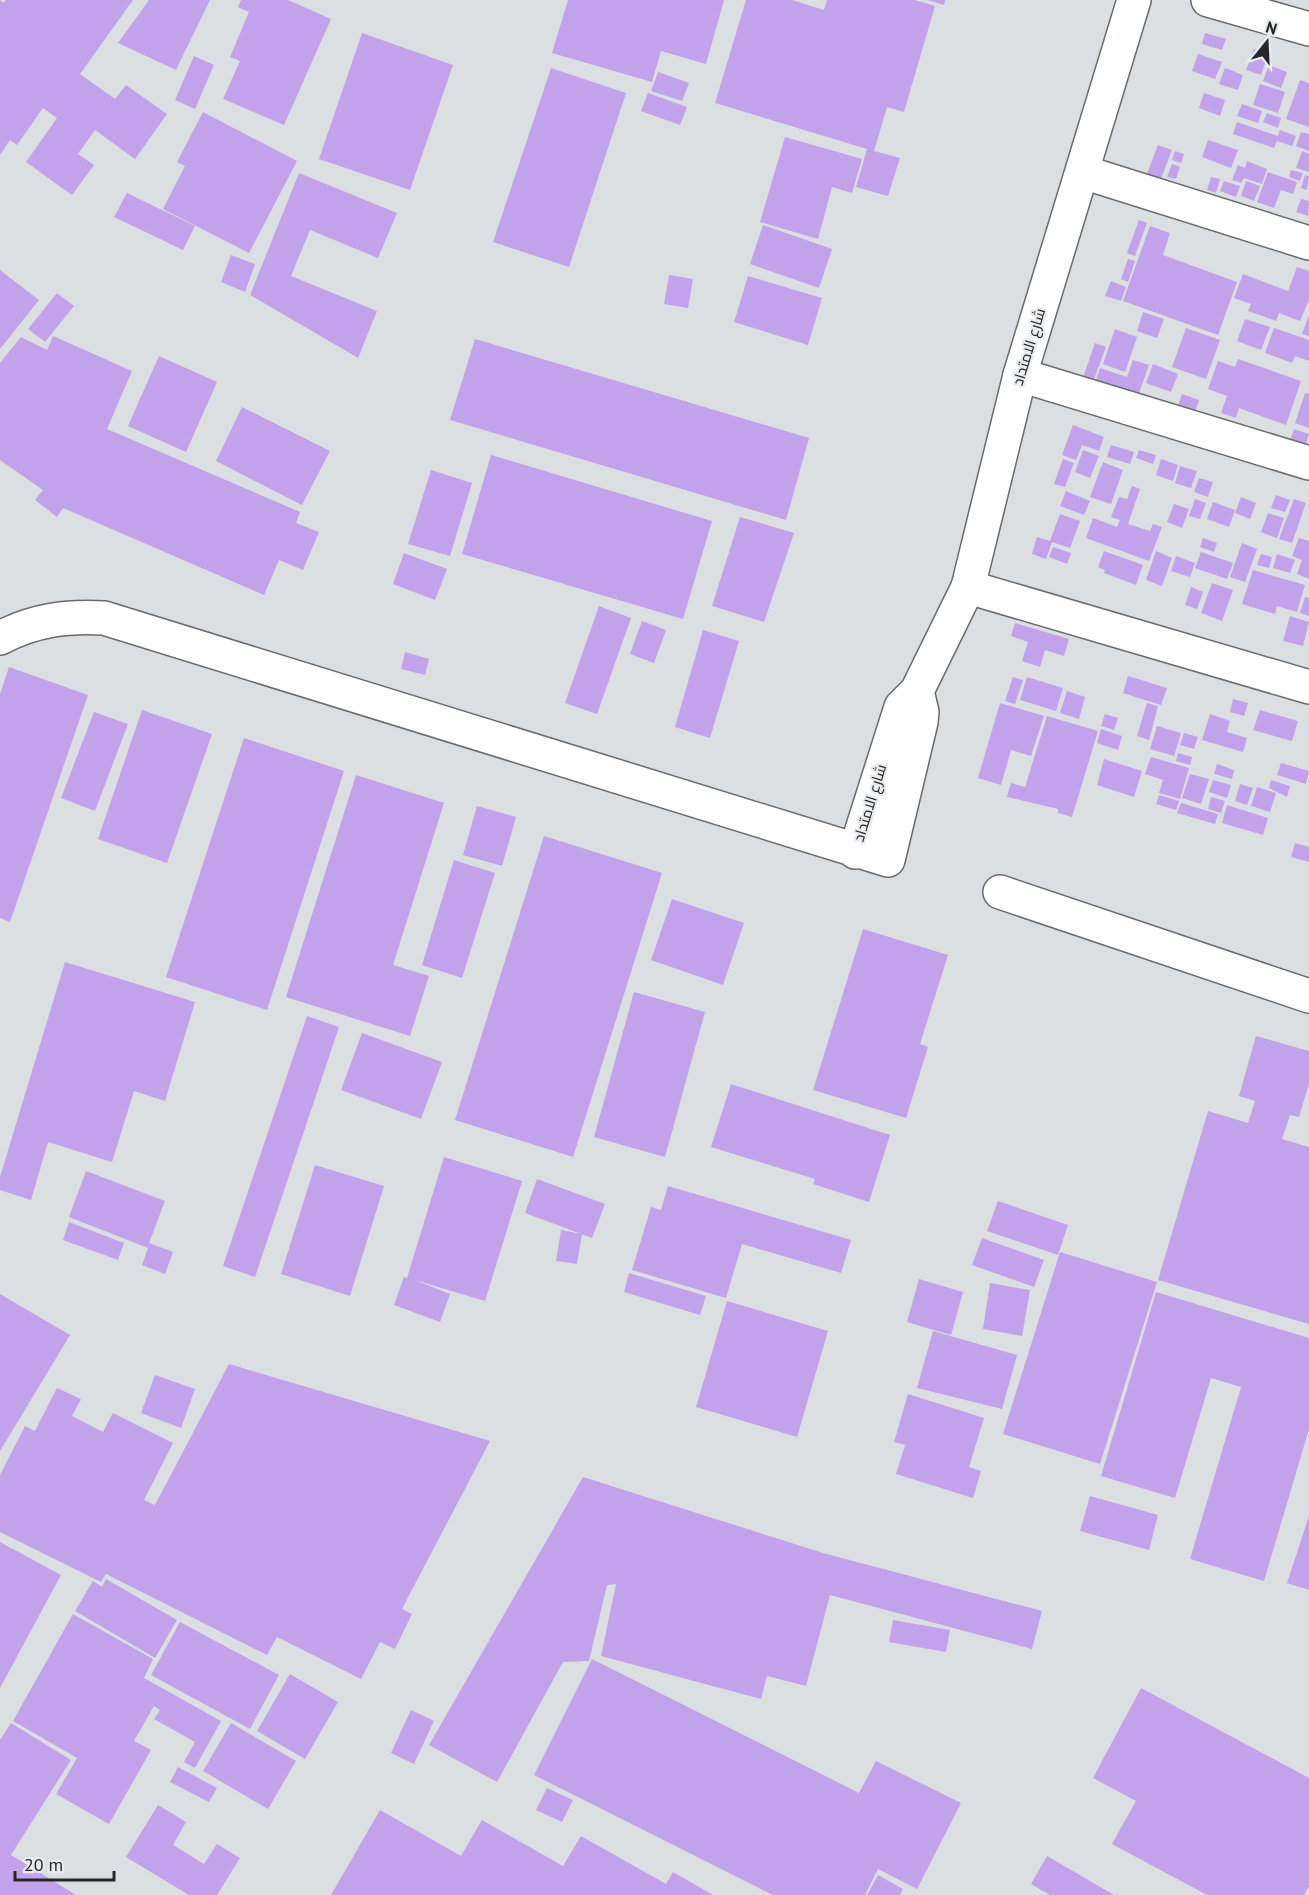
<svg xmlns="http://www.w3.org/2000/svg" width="1309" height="1895" font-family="'PT Sans',Cairo,sans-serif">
<rect width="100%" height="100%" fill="#dcdfe1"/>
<path fill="#c2a2eb" d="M 0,0 L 4,3 L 6,0 L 133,0 L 80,74 L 115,99 L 126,85 L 167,114 L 135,159 L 95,130 L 78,154 L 94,165 L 72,195 L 26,162 L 57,118 L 43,108 L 17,145 L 10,140 L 0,155 Z
M 149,0 L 210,0 L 176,70 L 118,43 Z
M 241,0 L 288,0 L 331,19 L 284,125 L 223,99 L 240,61 L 230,57 L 249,12 L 238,7 Z
M 568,0 L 724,0 L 706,64 L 661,51 L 652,82 L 552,53 Z
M 746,0 L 792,0 L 824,10 L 827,0 L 915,0 L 935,6 L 904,112 L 887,107 L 874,151 L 900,158 L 888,196 L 856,187 L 867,149 L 715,103 Z
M 928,0 L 945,0 L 944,5 Z
M 362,33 L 453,65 L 410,190 L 319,159 Z
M 1205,33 L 1226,39 L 1222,50 L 1202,44 Z
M 1254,49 L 1268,55 L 1261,75 L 1246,70 Z
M 1198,54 L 1222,62 L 1215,79 L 1192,71 Z
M 194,56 L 214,65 L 195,109 L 175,100 Z
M 1269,65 L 1287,72 L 1281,88 L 1263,81 Z
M 551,68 L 626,93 L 569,267 L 493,242 Z
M 1225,68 L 1243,75 L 1238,90 L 1219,84 Z
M 658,72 L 689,83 L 682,101 L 651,91 Z
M 1300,80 L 1309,83 L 1309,127 L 1286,119 Z
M 1260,84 L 1285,92 L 1278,113 L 1253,105 Z
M 648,93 L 687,107 L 680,125 L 641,111 Z
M 1204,93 L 1225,100 L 1220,116 L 1199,108 Z
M 1242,104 L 1262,111 L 1258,123 L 1237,116 Z
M 203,112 L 297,161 L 249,253 L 163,209 L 185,166 L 177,162 Z
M 1267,113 L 1281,118 L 1278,128 L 1263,122 Z
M 1237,122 L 1278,136 L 1280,130 L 1296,136 L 1292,146 L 1277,141 L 1274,148 L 1233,134 Z
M 1301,132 L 1309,134 L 1309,151 L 1296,146 Z
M 785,137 L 862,159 L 852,193 L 832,187 L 818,239 L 760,222 Z
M 1208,140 L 1238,150 L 1231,168 L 1202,157 Z
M 1158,145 L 1172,150 L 1159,184 L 1145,179 Z
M 1175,151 L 1184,154 L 1181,163 L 1172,160 Z
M 1302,151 L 1309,154 L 1309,172 L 1296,168 Z
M 1247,161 L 1267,169 L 1262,184 L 1244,178 L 1241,183 L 1232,180 L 1238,165 L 1245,168 Z
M 1172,164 L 1180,167 L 1176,179 L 1167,177 Z
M 1291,170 L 1303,173 L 1300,181 L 1289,177 Z
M 1268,172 L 1297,182 L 1293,194 L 1281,190 L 1274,208 L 1257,202 Z
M 299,173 L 397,213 L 378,258 L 310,230 L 291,276 L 377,311 L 358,358 L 250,295 Z
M 1305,175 L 1309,176 L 1307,190 L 1301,188 Z
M 1211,177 L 1220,179 L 1216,193 L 1207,190 Z
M 1224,181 L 1240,186 L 1236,197 L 1220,191 Z
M 1246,181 L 1260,186 L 1254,201 L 1241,196 Z
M 127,193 L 195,226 L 183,250 L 114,217 Z
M 1301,199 L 1309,201 L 1308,216 L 1296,212 Z
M 1139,220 L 1147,223 L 1135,256 L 1127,253 Z
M 763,225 L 832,249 L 819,288 L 750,264 Z
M 1150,226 L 1170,233 L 1163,255 L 1237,282 L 1218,335 L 1123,301 Z
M 231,255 L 255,264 L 245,292 L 221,282 Z
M 1128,259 L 1135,261 L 1128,282 L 1121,279 Z
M 1297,267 L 1309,271 L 1309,300 L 1300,321 L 1279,313 L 1276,321 L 1248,311 L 1251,304 L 1234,298 L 1243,274 L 1288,291 Z
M 0,270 L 39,300 L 0,349 Z
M 669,275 L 693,279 L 688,308 L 664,304 Z
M 748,276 L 822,298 L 808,345 L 734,322 Z
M 1111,281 L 1126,287 L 1121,301 L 1105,296 Z
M 57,293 L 74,306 L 45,342 L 28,329 Z
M 1143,312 L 1164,319 L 1157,338 L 1137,331 Z
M 1309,315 L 1309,336 L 1302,334 Z
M 1245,319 L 1270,327 L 1261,350 L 1237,341 Z
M 1186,328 L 1220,340 L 1206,379 L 1172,367 Z
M 1274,328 L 1309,340 L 1309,361 L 1295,356 L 1292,363 L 1265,353 Z
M 1115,329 L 1137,337 L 1125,372 L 1103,364 Z
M 53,336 L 132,371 L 107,429 L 300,512 L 296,523 L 319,532 L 303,570 L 279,560 L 264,595 L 63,508 L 57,517 L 35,500 L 43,490 L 0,460 L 0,363 L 21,337 L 47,350 Z
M 475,339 L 809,438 L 786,520 L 450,420 Z
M 1095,343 L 1106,347 L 1091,387 L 1081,383 Z
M 159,356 L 217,382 L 186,452 L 128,426 Z
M 1238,359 L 1301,381 L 1286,425 L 1239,408 L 1236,418 L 1221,413 L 1227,396 L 1208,389 L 1218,361 L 1235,367 Z
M 1133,360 L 1149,365 L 1137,399 L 1091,395 L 1100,368 L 1127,377 Z
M 1153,364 L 1178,374 L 1171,392 L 1146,383 Z
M 1305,393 L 1309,394 L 1309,428 L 1295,423 Z
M 1182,394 L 1199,400 L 1194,415 L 1177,409 Z
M 242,407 L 330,451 L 302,505 L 216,461 Z
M 1073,425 L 1104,437 L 1099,451 L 1082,445 L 1076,460 L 1062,455 Z
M 1294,429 L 1309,434 L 1303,453 L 1288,447 Z
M 1111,445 L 1134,452 L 1130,464 L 1107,457 Z
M 1083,450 L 1099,456 L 1090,478 L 1075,472 Z
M 1139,450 L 1156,455 L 1153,464 L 1136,458 Z
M 491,455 L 712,521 L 683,619 L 462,554 Z
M 1063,459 L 1074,463 L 1065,487 L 1054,484 Z
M 1161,459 L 1178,465 L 1173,481 L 1156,475 Z
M 1103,462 L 1123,470 L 1111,504 L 1090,497 Z
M 1180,466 L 1197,471 L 1191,488 L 1175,483 Z
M 431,470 L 472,483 L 450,556 L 408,544 Z
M 1199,478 L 1213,482 L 1208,497 L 1194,492 Z
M 1132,486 L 1140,489 L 1128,524 L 1150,531 L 1153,524 L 1162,527 L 1149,561 L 1086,538 L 1093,518 L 1117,527 L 1120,520 L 1111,517 L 1119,497 L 1127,499 Z
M 1066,491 L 1090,501 L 1084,515 L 1060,506 Z
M 1276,495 L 1290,500 L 1285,512 L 1271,508 Z
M 1241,497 L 1256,503 L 1250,519 L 1235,513 Z
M 1195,499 L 1206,503 L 1200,519 L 1189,516 Z
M 1294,499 L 1306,503 L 1292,543 L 1279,539 Z
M 1213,502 L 1235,510 L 1229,527 L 1207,519 Z
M 1174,504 L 1189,509 L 1182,528 L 1167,522 Z
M 1268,513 L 1284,518 L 1277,538 L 1261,532 Z
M 1060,514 L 1080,521 L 1070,548 L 1052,542 L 1046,559 L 1032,554 L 1037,537 L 1050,541 Z
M 740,517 L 794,533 L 764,622 L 712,606 Z
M 1203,538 L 1217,543 L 1214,552 L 1200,547 Z
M 1299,538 L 1309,541 L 1309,579 L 1297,574 L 1302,560 L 1292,556 Z
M 1242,543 L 1257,549 L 1245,582 L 1230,577 Z
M 1053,547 L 1071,553 L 1067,564 L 1049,557 Z
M 1104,551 L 1143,565 L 1136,585 L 1104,573 L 1105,570 L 1098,567 Z
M 1156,551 L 1172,558 L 1162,586 L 1146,580 Z
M 1201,552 L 1233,563 L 1227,579 L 1195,568 Z
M 404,553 L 447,569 L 435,600 L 393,584 Z
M 1261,554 L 1272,557 L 1269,568 L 1257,565 Z
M 1277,554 L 1295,560 L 1290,573 L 1273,568 Z
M 1176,556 L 1195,563 L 1190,577 L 1171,571 Z
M 1253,570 L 1305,585 L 1297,612 L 1277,606 L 1275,614 L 1242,604 Z
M 1212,583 L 1233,590 L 1222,621 L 1201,613 Z
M 1191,587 L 1203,592 L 1197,609 L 1185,605 Z
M 1305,597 L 1309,598 L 1309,616 L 1300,613 Z
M 599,606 L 631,618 L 597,714 L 565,703 Z
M 1290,616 L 1309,622 L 1303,646 L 1283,641 Z
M 642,621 L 666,630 L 654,663 L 630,654 Z
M 1015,623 L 1069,639 L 1064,656 L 1045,650 L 1040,667 L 1022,661 L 1028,642 L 1011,636 Z
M 703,630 L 739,641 L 710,738 L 675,727 Z
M 405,652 L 429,659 L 425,675 L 401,669 Z
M 9,667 L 88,695 L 10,922 L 0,918 L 0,694 Z
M 1128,676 L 1167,688 L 1161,705 L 1123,693 Z
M 1013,677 L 1023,680 L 1015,704 L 1005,701 Z
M 1027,677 L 1063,688 L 1056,711 L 1020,700 Z
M 1067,691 L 1085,697 L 1079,719 L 1060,713 Z
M 1233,699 L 1248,703 L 1244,716 L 1230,712 Z
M 1000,703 L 1044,716 L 1031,756 L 1011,750 L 1001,785 L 978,778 Z
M 1147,703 L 1158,706 L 1149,740 L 1137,736 Z
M 142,710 L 212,734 L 167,863 L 98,839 Z
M 1260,710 L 1298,721 L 1292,741 L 1253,730 Z
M 94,712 L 128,724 L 95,811 L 61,798 Z
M 1105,714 L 1118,718 L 1114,730 L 1101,726 Z
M 1210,714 L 1230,721 L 1227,732 L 1247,738 L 1243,752 L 1202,740 Z
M 1047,716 L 1098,731 L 1072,817 L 1058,813 L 1058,809 L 1007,797 L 1011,783 L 1025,787 Z
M 1157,726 L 1181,733 L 1174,756 L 1150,749 Z
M 1101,729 L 1122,736 L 1118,750 L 1097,743 Z
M 1184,733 L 1198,737 L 1194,749 L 1180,745 Z
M 244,738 L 344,771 L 267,1010 L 166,977 Z
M 1178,753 L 1192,757 L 1190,765 L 1176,761 Z
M 1151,757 L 1189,768 L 1180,799 L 1159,793 L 1163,780 L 1145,774 Z
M 1104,759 L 1142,771 L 1134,797 L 1097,785 Z
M 1281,763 L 1309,771 L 1306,784 L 1277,775 Z
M 1217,764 L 1234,770 L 1232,779 L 1214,774 Z
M 1190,774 L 1209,779 L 1201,804 L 1182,798 Z
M 356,775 L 444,803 L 393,965 L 429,976 L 410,1036 L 286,997 Z
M 1213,780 L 1231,785 L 1227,798 L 1209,792 Z
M 1271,780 L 1290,786 L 1287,797 L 1269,788 Z
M 1240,784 L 1253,788 L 1247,805 L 1235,801 Z
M 1257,787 L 1276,793 L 1270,812 L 1251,806 Z
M 1159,795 L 1179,801 L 1176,810 L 1156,804 Z
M 1211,797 L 1225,801 L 1221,813 L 1208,809 Z
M 1181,803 L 1218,814 L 1215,824 L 1177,813 Z
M 1227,805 L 1268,818 L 1263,835 L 1222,823 Z
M 477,806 L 516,817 L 502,866 L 463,855 Z
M 544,836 L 662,873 L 573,1157 L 455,1120 Z
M 1295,843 L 1309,847 L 1309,862 L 1291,857 Z
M 454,860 L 495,873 L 462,978 L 422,965 Z
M 672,899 L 744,923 L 723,985 L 651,960 Z
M 863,929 L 948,955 L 920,1044 L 928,1047 L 906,1118 L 813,1090 Z
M 65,962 L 195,1002 L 165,1101 L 134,1091 L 112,1162 L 48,1142 L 31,1200 L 0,1190 L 0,1177 Z
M 634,992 L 705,1012 L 665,1157 L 594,1137 Z
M 307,1016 L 339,1027 L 255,1277 L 223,1266 Z
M 362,1033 L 442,1062 L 421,1119 L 341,1090 Z
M 1256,1036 L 1309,1051 L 1309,1084 L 1299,1117 L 1290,1115 L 1282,1139 L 1309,1147 L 1309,1324 L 1158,1280 L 1208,1111 L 1248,1123 L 1255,1101 L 1239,1096 Z
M 731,1084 L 890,1135 L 869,1202 L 813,1184 L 815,1179 L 711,1147 Z
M 444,1157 L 522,1181 L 485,1301 L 415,1280 L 450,1294 L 440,1322 L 394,1305 L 404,1277 L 407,1278 Z
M 315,1165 L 384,1186 L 350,1296 L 281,1274 Z
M 86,1171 L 165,1201 L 149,1243 L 173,1252 L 165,1274 L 142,1265 L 148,1248 L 69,1217 Z
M 537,1179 L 605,1204 L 592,1238 L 525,1213 Z
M 668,1186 L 851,1240 L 841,1273 L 742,1244 L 726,1298 L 632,1270 L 651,1207 L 661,1210 Z
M 998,1201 L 1068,1225 L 1058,1255 L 987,1231 Z
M 69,1222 L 124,1243 L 118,1260 L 63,1240 Z
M 561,1230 L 582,1234 L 577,1264 L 556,1261 Z
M 982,1238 L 1044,1260 L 1034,1287 L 972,1265 Z
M 1060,1252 L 1157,1282 L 1100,1464 L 1003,1434 Z
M 629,1273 L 706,1296 L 700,1315 L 624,1292 Z
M 919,1279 L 963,1292 L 951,1335 L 907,1322 Z
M 990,1283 L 1030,1290 L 1022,1336 L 983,1329 Z
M 1156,1292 L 1309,1338 L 1309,1429 L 1264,1581 L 1190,1559 L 1241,1387 L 1211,1378 L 1175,1498 L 1101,1476 Z
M 0,1294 L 70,1335 L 0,1451 Z
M 727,1301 L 828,1331 L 797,1437 L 696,1407 Z
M 933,1331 L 1017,1355 L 1002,1409 L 917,1388 Z
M 229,1364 L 490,1441 L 402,1609 L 412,1614 L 395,1649 L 380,1642 L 361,1679 L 277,1637 L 267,1655 L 106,1574 L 101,1582 L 0,1532 L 0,1475 L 25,1426 L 35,1431 L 57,1388 L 81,1399 L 72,1416 L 103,1432 L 113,1413 L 173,1443 L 144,1500 L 155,1505 Z
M 155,1375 L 195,1389 L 181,1428 L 141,1413 Z
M 908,1394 L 984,1418 L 969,1467 L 981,1471 L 973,1498 L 896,1474 L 905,1445 L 894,1442 Z
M 583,1477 L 823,1553 L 1042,1611 L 1032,1649 L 830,1595 L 806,1686 L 767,1676 L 761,1699 L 601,1656 L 616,1584 L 607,1585 L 589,1661 L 563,1662 L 497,1782 L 429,1745 Z
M 1090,1496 L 1158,1515 L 1149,1550 L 1080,1531 Z
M 1309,1516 L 1309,1590 L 1287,1583 Z
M 0,1542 L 61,1575 L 0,1688 Z
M 106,1579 L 177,1620 L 155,1658 L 75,1611 L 93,1581 L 102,1587 Z
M 73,1614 L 153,1659 L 144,1678 L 221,1721 L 195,1768 L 184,1762 L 195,1742 L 154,1719 L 160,1710 L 154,1706 L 134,1741 L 151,1750 L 109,1824 L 56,1794 L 77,1758 L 13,1721 Z
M 893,1620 L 950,1630 L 946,1652 L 889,1642 Z
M 180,1622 L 279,1675 L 250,1729 L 151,1675 Z
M 592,1659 L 859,1793 L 876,1761 L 961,1803 L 917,1889 L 878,1869 L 865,1895 L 773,1895 L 534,1775 Z
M 290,1674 L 338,1702 L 305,1759 L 257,1731 Z
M 1141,1688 L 1309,1778 L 1309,1886 L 1304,1895 L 1207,1895 L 1112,1844 L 1136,1801 L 1093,1778 Z
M 411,1710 L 434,1721 L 414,1764 L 391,1753 Z
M 11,1723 L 71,1760 L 11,1855 L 76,1895 L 0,1895 L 0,1740 Z
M 231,1723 L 296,1761 L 268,1809 L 203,1771 Z
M 178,1767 L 217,1788 L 209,1802 L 170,1782 Z
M 547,1788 L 573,1800 L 562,1822 L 536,1810 Z
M 158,1805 L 186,1822 L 173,1845 L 204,1864 L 217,1844 L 240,1858 L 217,1895 L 189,1895 L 126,1857 Z
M 380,1810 L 461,1856 L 482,1820 L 563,1866 L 581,1836 L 666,1884 L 673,1872 L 713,1895 L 331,1895 Z
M 1047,1856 L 1114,1895 L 1050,1895 L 1031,1884 Z
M 878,1875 L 903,1889 L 900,1895 L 867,1895 Z"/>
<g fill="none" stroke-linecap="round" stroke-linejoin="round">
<defs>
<path id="minor" d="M 1208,0 L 1309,29
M 1083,172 L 1309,243
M 1020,375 L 1309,463
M 968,587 L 1309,687"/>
<path id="tertiary" d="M 0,638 C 34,620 66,616 104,618 L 888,860 L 921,722 L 922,712 L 917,691
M 855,852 L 901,707 L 917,691 L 968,587 L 1020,375 L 1134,0
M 1000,892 L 1309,996"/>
</defs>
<use href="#minor" stroke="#696b6d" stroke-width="36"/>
<use href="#tertiary" stroke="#696b6d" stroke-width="36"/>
<use href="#minor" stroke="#fff" stroke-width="33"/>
<use href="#tertiary" stroke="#fff" stroke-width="33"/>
</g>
<g text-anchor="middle" stroke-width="4.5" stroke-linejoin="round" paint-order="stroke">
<g font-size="15" fill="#252627" stroke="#e9ecef">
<text transform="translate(1029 347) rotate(-73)" y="5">شارع الامتداد</text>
<text transform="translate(870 803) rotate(-73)" y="5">شارع الامتداد</text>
</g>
</g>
<g transform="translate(1267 42) rotate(18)" stroke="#e9ecef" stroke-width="4.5" paint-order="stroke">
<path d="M0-4.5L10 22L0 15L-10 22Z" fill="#252627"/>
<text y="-9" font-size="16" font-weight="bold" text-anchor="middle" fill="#252627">N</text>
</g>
<path d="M15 1871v9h99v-9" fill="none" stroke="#252627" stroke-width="3"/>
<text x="24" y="1871" font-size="18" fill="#252627" stroke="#e9ecef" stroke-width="4.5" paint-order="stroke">20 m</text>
</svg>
